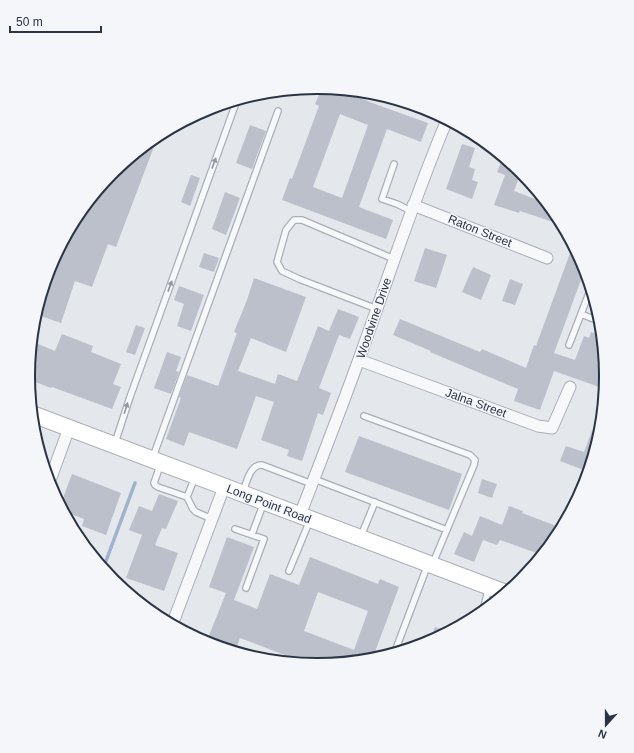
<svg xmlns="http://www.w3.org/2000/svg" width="634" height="753" font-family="Arial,sans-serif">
<rect width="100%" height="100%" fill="#e4e7ec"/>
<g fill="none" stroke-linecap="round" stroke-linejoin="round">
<path stroke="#9fb4cc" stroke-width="3.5" d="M 103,569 L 135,483"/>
</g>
<path fill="#bbc0ca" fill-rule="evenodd" d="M 322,88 L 340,90 L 375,104 L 428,123 L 421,142 L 387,129 L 359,207 L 393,220 L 386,239 L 282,200 L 290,178 L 292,179 L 319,106 L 315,104 ZM 340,114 L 368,125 L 342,198 L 313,187 Z
M 250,125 L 266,131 L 252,169 L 236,163 Z
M 158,136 L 116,247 L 108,244 L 92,287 L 75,281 L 61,323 L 35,314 L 50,266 L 77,216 L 113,172 Z
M 462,144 L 475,148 L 469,167 L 475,169 L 472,180 L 478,182 L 472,199 L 446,189 Z
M 503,157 L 521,172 L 514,191 L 540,201 L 542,197 L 557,216 L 562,225 L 520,211 L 519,213 L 494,205 L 505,175 L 497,172 Z
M 191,175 L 200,178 L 190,206 L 181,202 Z
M 225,192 L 240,198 L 226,235 L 212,229 Z
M 573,245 L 585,269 L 554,353 L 575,360 L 584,336 L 589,338 L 591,332 L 602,336 L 606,377 L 605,389 L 554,371 L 540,410 L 514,401 L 518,389 L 430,352 L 431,351 L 393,335 L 400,319 L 480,352 L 482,349 L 526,368 L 534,345 L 536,346 Z
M 425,248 L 447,255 L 436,288 L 414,281 Z
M 204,253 L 219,258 L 214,272 L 199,267 Z
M 473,267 L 491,275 L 481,300 L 462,292 Z
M 254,278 L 306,297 L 286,352 L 251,338 L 238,371 L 275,384 L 278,374 L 297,381 L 318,326 L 329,331 L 338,309 L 359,317 L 350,339 L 339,335 L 319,388 L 331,393 L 323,415 L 318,413 L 302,461 L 287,456 L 289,450 L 261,440 L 274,402 L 256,396 L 237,449 L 189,432 L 184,446 L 166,439 L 181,398 L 179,397 L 187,375 L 218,386 L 237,333 L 234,332 L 247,300 Z
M 510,279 L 523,284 L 515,305 L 502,301 Z
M 179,286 L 204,295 L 191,331 L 177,326 L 184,304 L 174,300 Z
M 136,325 L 145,328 L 135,355 L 126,352 Z
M 62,334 L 93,346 L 91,352 L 121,364 L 113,384 L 121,387 L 112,409 L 52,387 L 51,388 L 28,379 L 31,341 L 55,351 Z
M 167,352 L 181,357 L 176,371 L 179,372 L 171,394 L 154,388 Z
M 596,420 L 602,421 L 600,433 L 589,472 L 560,461 L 566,446 L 584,452 Z
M 359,436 L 462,474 L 449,510 L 345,472 Z
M 72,474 L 121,493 L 106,535 L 82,526 L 84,519 L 63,511 L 60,506 Z
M 482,479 L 497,484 L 492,498 L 478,493 Z
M 159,494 L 178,501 L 166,529 L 162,528 L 155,545 L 178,553 L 164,591 L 126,578 L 142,535 L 129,530 L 139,506 L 152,511 Z
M 509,506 L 523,511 L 522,513 L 562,528 L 557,537 L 542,555 L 500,540 L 497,545 L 483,540 L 474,562 L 454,554 L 464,532 L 472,536 L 480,516 L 502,525 Z
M 227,537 L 254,547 L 234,600 L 257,609 L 270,574 L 299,585 L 310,557 L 378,584 L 380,579 L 399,587 L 372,660 L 317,666 L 311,665 L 240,638 L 235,652 L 206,643 L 226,593 L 209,587 ZM 318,592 L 368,611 L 354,650 L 304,631 Z
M 435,627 L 449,632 L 429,643 Z"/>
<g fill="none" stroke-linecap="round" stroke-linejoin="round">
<defs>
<path id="service" d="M 394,164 L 382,199 L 397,204 L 411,211
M 591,288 L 581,314 L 601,322
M 377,309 L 299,279 L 282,271 L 277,262 L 286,230 L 294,220 L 302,220 L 394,259
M 569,345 L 581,314
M 364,416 L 470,455 L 475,460 L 474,465 L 433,563
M 115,443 L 130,397 L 237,100
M 153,457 L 278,111
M 161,463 L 154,483 L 155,485 L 158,487 L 187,497 L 195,477
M 314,479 L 447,530
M 243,492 C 246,484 250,464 262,465 L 312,484
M 187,497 L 193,509 L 196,512 L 212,519
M 235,529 L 264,539 L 246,588
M 252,534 L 264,502
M 361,536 L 375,502
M 289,571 L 310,520
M 482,614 L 489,587
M 394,654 L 428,564"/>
<path id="minor" d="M 413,205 L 547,258
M 359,360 L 538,426 L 552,428 L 570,387
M 49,483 L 69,428
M 300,515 C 320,463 340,412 359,359 C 388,279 414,198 447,120
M 172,625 L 224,487"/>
<path id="secondary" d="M 32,414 L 506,593"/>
</defs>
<use href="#service" stroke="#a9aeb7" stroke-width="8"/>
<use href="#minor" stroke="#a9aeb7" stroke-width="13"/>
<use href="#secondary" stroke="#a9aeb7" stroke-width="18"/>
<use href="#service" stroke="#f7f8fa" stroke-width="5.5"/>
<use href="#minor" stroke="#f7f8fa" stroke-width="11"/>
<use href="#secondary" stroke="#fff" stroke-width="16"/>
</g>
<defs><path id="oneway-solid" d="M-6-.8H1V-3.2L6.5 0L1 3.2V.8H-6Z"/></defs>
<g fill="#9196a0">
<use href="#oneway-solid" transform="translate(214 163) rotate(-70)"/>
<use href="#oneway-solid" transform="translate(170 286) rotate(-70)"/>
<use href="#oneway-solid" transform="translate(126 408) rotate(-72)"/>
</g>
<g text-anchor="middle" stroke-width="3" stroke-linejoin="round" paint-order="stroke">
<g font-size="12" fill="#2b3445" stroke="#f4f6f9">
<text transform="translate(480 231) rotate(22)" y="4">Raton Street</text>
<text transform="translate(374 318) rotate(-71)" y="4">Woodvine Drive</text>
<text transform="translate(476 403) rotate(20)" y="4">Jalna Street</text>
<text transform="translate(269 504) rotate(21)" y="4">Long Point Road</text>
</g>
</g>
<path d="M0 0H634V753H0ZM35 376a282 282 0 1 1 564 0a282 282 0 1 1-564 0Z" fill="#f4f6f9" fill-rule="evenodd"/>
<path fill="none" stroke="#2b3445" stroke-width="2" d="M35 376a282 282 0 1 1 564 0a282 282 0 1 1-564 0Z"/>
<g transform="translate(606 725) rotate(201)" stroke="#f4f6f9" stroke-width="3" paint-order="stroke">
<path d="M0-3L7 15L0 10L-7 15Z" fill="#2b3445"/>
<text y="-6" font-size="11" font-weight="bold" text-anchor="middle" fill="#2b3445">N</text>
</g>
<path d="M10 26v6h91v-6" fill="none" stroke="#2b3445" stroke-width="2"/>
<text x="16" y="26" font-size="12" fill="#2b3445" stroke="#f4f6f9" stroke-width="3" paint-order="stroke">50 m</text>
</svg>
